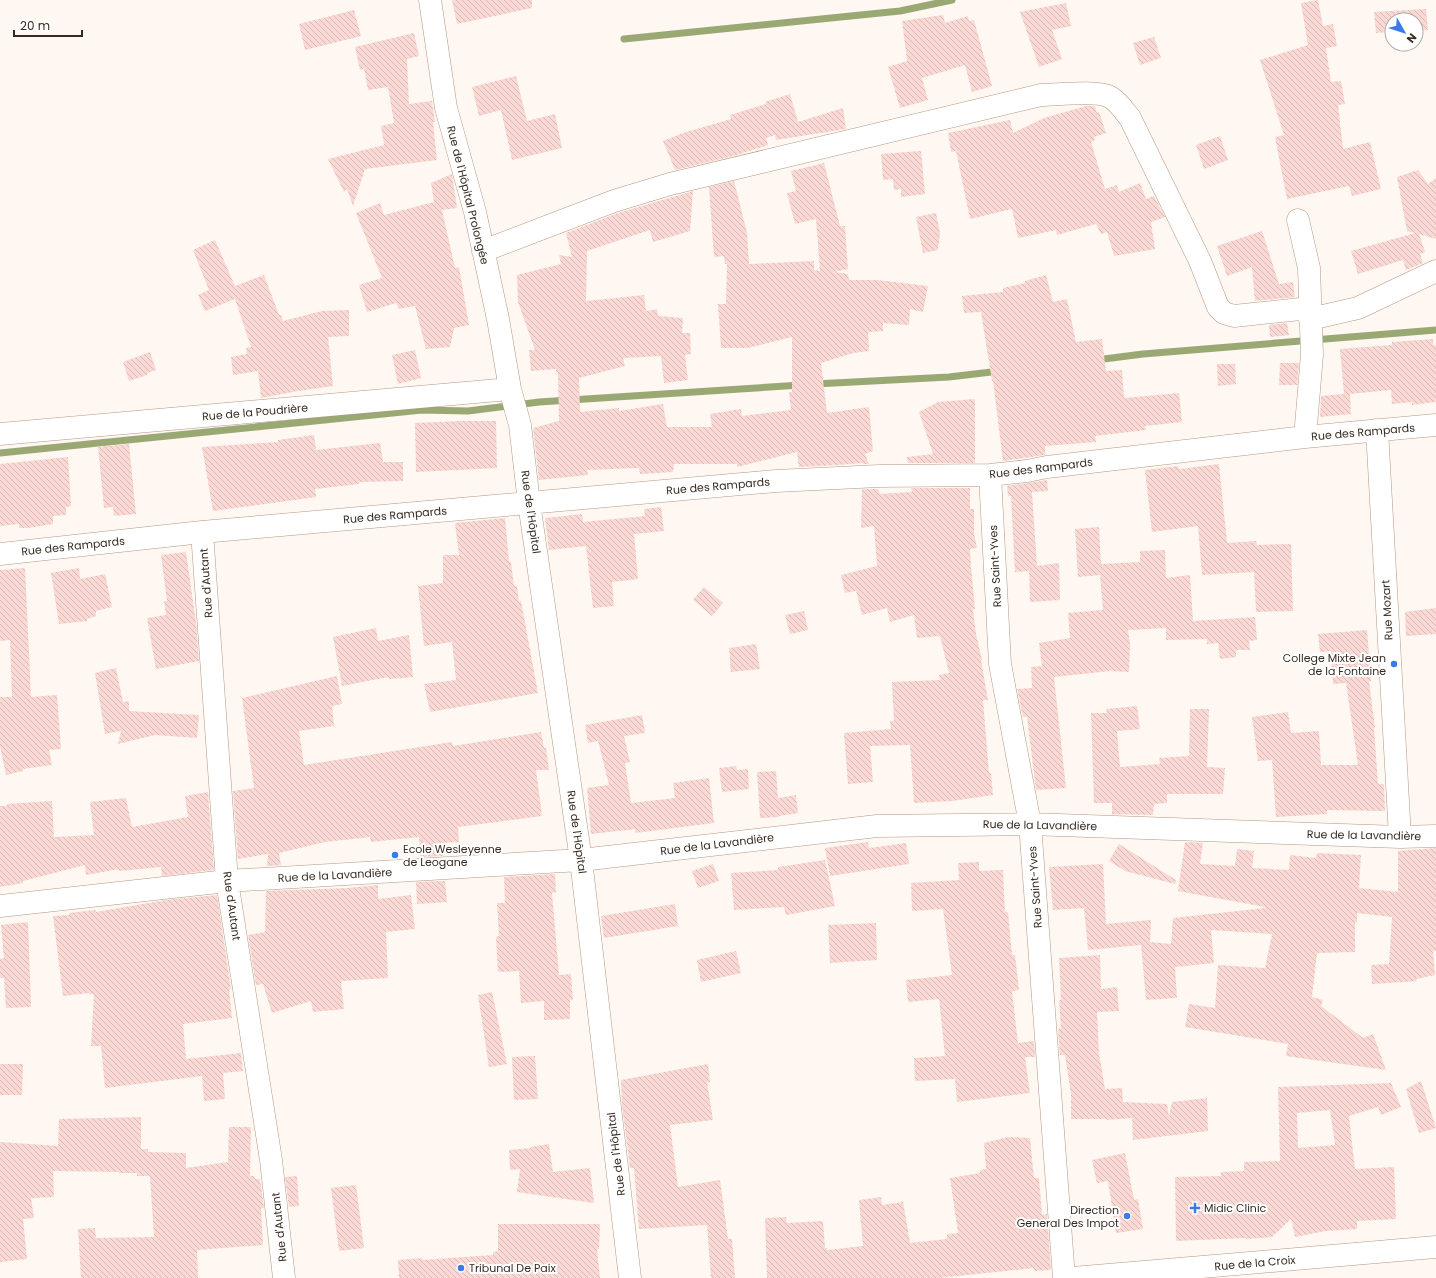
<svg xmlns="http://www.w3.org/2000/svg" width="1436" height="1278" font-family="Poppins,sans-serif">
<defs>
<pattern id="building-back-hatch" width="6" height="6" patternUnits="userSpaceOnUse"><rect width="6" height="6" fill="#fad9d4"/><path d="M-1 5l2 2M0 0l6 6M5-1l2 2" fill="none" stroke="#d7bab6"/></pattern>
</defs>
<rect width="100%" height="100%" fill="#fef7f2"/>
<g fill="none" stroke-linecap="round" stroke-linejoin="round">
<path stroke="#9aa874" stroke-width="7" d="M 624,39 L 900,11 L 952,0
M 1096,360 L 1143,354 L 1436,330
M 815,384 L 949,377 L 1000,371
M 0,453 L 422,410 L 468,411 L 539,402 L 801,385"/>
</g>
<path fill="url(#building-back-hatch)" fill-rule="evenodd" d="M 452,0 L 532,0 L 532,8 L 457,24 Z
M 1318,0 L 1323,26 L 1333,24 L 1337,46 L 1326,48 L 1331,82 L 1341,81 L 1345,104 L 1338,105 L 1343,149 L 1370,142 L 1381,189 L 1352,196 L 1349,186 L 1287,199 L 1275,137 L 1284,135 L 1260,60 L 1308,45 L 1301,3 Z
M 1066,3 L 1071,26 L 1052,30 L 1062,59 L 1039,67 L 1020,12 Z
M 1426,9 L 1428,30 L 1416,31 L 1416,20 L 1392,20 L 1392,32 L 1376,33 L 1374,12 Z
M 354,10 L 361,36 L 305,50 L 299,24 Z
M 943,15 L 945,23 L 968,16 L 969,21 L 974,20 L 992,86 L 972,92 L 965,65 L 922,78 L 928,100 L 900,108 L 888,67 L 907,61 L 902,21 Z
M 414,33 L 419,56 L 407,59 L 409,104 L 432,101 L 435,122 L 433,122 L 437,160 L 365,169 L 353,206 L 347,189 L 344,192 L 328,159 L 384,145 L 381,126 L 394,123 L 388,87 L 368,90 L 364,69 L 360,70 L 355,47 Z
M 1154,37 L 1161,58 L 1140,65 L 1133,43 Z
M 516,76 L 527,121 L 555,114 L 562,148 L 512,160 L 501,110 L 479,116 L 472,87 Z
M 790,94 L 798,122 L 843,108 L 846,129 L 776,140 L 775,135 L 766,138 L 768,145 L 737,155 L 675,170 L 663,141 L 683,133 L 731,119 L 730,115 L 766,104 L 765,102 Z
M 1086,106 L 1095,106 L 1097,113 L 1099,112 L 1106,133 L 1094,137 L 1095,140 L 1091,142 L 1105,189 L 1117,185 L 1119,192 L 1140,183 L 1146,199 L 1154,196 L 1165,217 L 1151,222 L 1155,249 L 1114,256 L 1107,232 L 1101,234 L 1096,224 L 1057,235 L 1056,230 L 1018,238 L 1012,209 L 970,219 L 956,151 L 951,152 L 948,133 L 1010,120 L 1013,133 L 1044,118 Z
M 1220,136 L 1228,160 L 1204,169 L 1196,145 Z
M 921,151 L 925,194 L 901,197 L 901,189 L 894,190 L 893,179 L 883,180 L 881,154 Z
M 824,163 L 840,226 L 845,226 L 848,269 L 834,272 L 848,274 L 849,280 L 877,280 L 928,286 L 923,312 L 910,309 L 909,325 L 883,323 L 883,331 L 868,332 L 869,351 L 853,353 L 821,363 L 827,413 L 869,407 L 873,451 L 865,454 L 869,464 L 863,464 L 863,463 L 838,465 L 799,467 L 797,452 L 737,467 L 737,464 L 674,464 L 673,472 L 640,474 L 639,468 L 587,470 L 588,475 L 539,480 L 533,428 L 559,421 L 558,372 L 556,372 L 556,369 L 531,371 L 529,350 L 535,350 L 518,302 L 517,275 L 561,264 L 559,255 L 572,257 L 566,233 L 618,213 L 693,191 L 690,231 L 653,242 L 650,230 L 587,251 L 586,301 L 644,295 L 646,311 L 657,309 L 658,316 L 683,318 L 682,333 L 690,333 L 691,354 L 685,355 L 688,380 L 664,383 L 661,356 L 623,358 L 625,366 L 579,378 L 580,412 L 619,408 L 619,411 L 663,404 L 667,427 L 712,427 L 710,414 L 741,409 L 742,416 L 791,410 L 789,392 L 792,392 L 792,337 L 748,348 L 721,348 L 718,304 L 726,304 L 727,264 L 725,264 L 724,256 L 714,257 L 709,187 L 734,181 L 747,233 L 749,264 L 814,261 L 814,270 L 820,271 L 816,219 L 795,224 L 787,193 L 796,191 L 791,171 Z
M 1418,170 L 1428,184 L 1436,178 L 1436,239 L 1419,234 L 1425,252 L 1420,254 L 1423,263 L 1406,270 L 1403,260 L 1358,274 L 1351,251 L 1415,233 L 1407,231 L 1397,177 Z
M 452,174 L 457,208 L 442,210 L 455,268 L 459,267 L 469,325 L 454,328 L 450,347 L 426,349 L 415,306 L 399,309 L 396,303 L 367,312 L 359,285 L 382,278 L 356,213 L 380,203 L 384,215 L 434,202 L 431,183 Z
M 936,213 L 940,233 L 938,250 L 923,253 L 916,217 Z
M 1262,231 L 1279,284 L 1293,282 L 1295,297 L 1255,301 L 1252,267 L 1227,276 L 1217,246 Z
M 215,240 L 235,286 L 264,275 L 279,315 L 281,315 L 283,321 L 322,311 L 349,310 L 349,336 L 328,337 L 333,386 L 298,391 L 261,398 L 258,371 L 233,375 L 231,357 L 247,354 L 246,348 L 251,347 L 235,299 L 205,311 L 198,295 L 209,290 L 193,250 Z
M 1046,275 L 1053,302 L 1067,299 L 1076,342 L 1102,339 L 1106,371 L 1122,370 L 1124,398 L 1179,393 L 1182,422 L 1145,426 L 1146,430 L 1095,436 L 1096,442 L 1045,446 L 1045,455 L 1003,461 L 993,381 L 992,381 L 981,312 L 964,313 L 962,296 L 1003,292 L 1003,288 L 1025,283 L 1025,281 Z
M 1287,323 L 1289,335 L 1270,337 L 1269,325 Z
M 1433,339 L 1433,345 L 1436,345 L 1436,402 L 1412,405 L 1412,402 L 1392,404 L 1391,390 L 1350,394 L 1351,414 L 1320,417 L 1321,396 L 1344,394 L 1340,349 L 1392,345 L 1392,342 Z
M 415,350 L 421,378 L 398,384 L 392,355 Z
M 150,352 L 156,370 L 147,373 L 147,375 L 129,381 L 123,362 Z
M 1280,363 L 1299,363 L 1297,385 L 1279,385 Z
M 1217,364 L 1235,364 L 1236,384 L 1218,386 Z
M 975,399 L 975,463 L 908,463 L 907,457 L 933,454 L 919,412 L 938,402 Z
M 461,421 L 496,421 L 497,468 L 416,472 L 415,423 Z
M 314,435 L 316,450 L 380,443 L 383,462 L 403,462 L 403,481 L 359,482 L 359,484 L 315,489 L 316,497 L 213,511 L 202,447 L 278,442 L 278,440 Z
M 129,444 L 136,514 L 114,516 L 113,507 L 104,508 L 98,447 Z
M 68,457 L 71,506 L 66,507 L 66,515 L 53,516 L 53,524 L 28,528 L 19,528 L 19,524 L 0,526 L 0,464 Z
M 1219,464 L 1227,543 L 1256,541 L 1257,545 L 1291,544 L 1293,611 L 1256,612 L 1254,572 L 1202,575 L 1198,526 L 1152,532 L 1145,470 L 1178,466 L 1179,469 Z
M 1047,480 L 1048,491 L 1032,492 L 1037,566 L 1059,563 L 1060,600 L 1030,602 L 1029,571 L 1015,572 L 1011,496 L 1008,496 L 1007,486 Z
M 911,488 L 970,488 L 970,509 L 974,509 L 974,534 L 977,548 L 970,549 L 971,566 L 975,609 L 973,609 L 976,634 L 982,660 L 981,660 L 988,700 L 983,700 L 989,773 L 991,773 L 993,795 L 952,801 L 914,803 L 910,745 L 870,746 L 873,782 L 848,784 L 844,733 L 891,729 L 890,721 L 894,721 L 892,682 L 940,680 L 939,675 L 949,673 L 940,636 L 917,638 L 914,615 L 890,622 L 887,608 L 862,615 L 856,591 L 845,593 L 841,575 L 877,566 L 874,526 L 861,528 L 862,489 L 878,489 L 880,494 L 912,492 Z
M 661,507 L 664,531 L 634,534 L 638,579 L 612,582 L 614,606 L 593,608 L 586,546 L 549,550 L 545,518 L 582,514 L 583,522 L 645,516 L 644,509 Z
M 505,518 L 509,562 L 511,562 L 514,586 L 517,586 L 519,602 L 521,601 L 538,693 L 430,712 L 424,684 L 456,680 L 452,642 L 424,646 L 418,586 L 443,583 L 443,555 L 459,555 L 455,523 Z
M 1099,527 L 1101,564 L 1140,562 L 1140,551 L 1165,550 L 1166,578 L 1190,575 L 1193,621 L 1255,617 L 1257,640 L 1249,641 L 1250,650 L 1236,650 L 1236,657 L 1220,659 L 1218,643 L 1207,644 L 1207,639 L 1166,640 L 1166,628 L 1128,630 L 1130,644 L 1129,672 L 1110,671 L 1054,677 L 1066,788 L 1036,790 L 1027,717 L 1023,717 L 1017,689 L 1032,688 L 1031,667 L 1042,666 L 1039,643 L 1070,638 L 1068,613 L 1103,610 L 1100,575 L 1078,577 L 1075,529 Z
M 186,552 L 196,623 L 199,661 L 156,669 L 147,618 L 166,615 L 164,601 L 167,601 L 161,555 Z
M 25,568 L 31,697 L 57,695 L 61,749 L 49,750 L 52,765 L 23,769 L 23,771 L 6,775 L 0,746 L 0,697 L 12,697 L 10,640 L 0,641 L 0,570 Z
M 79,568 L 80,579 L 105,574 L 112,607 L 96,611 L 96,616 L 87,619 L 87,621 L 59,624 L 51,573 Z
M 704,587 L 723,603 L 712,616 L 693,600 Z
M 1436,608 L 1436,634 L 1406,636 L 1405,612 Z
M 804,611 L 808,630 L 790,634 L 785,615 Z
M 376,628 L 378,641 L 409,635 L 413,677 L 389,679 L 388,677 L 342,686 L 333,637 Z
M 1367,630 L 1371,681 L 1369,681 L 1375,728 L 1374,728 L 1378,784 L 1384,784 L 1385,811 L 1327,810 L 1327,814 L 1276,817 L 1272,760 L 1258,761 L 1252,717 L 1288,712 L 1291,733 L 1319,731 L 1321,765 L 1358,765 L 1346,683 L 1333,684 L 1331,651 L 1320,652 L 1318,634 Z
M 756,644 L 760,669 L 731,672 L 729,648 Z
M 116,668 L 123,702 L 129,701 L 129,711 L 199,715 L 197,738 L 155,735 L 118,744 L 121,731 L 105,734 L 95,673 Z
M 337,676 L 342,704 L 332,706 L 334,726 L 299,731 L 304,765 L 452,742 L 453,746 L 541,732 L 544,748 L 546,748 L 549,770 L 536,770 L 542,816 L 458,827 L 459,842 L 442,843 L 443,856 L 420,857 L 419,837 L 371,842 L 370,837 L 325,842 L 279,853 L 281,865 L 267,866 L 268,854 L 238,859 L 233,791 L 254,788 L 242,698 Z
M 1137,706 L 1140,729 L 1117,731 L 1120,767 L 1160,764 L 1159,758 L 1189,756 L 1190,709 L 1209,709 L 1207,767 L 1225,768 L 1223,794 L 1167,794 L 1167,803 L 1154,804 L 1153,815 L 1112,814 L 1112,803 L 1094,803 L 1091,713 L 1107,713 L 1106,709 Z
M 642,715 L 645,733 L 624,736 L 630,762 L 625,763 L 631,803 L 675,798 L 673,783 L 709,778 L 714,823 L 635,833 L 635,829 L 591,834 L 587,788 L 609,785 L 598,741 L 588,743 L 585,725 Z
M 736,766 L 737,770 L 748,769 L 749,789 L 722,792 L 719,768 Z
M 776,771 L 778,798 L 796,795 L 798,813 L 779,816 L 779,817 L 760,818 L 757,772 Z
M 208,792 L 214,870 L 162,876 L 161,867 L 119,871 L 119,869 L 86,875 L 85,865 L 23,881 L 23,883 L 0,887 L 0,806 L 7,806 L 7,804 L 52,801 L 54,837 L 94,835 L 90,802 L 126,798 L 132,827 L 188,817 L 185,796 Z
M 868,842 L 869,848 L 906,843 L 909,864 L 830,876 L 825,848 Z
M 1185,842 L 1203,843 L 1200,864 L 1235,866 L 1237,849 L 1254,851 L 1252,868 L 1289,870 L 1290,855 L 1316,858 L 1317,853 L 1361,855 L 1359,888 L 1398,892 L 1398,851 L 1436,848 L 1436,951 L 1433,951 L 1435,975 L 1416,979 L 1417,981 L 1372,984 L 1371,965 L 1389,964 L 1392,917 L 1357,913 L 1357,923 L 1355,922 L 1355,952 L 1317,953 L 1312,997 L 1323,1000 L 1321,1006 L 1363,1038 L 1373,1034 L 1386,1070 L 1286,1056 L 1288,1044 L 1185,1027 L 1189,1004 L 1215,1008 L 1218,965 L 1265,968 L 1272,934 L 1211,930 L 1214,963 L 1175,967 L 1177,998 L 1146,1000 L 1141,945 L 1088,950 L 1084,908 L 1053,910 L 1049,867 L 1103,864 L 1106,924 L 1151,920 L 1150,942 L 1171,944 L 1173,918 L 1265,908 L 1265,907 L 1178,891 Z
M 1119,844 L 1176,880 L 1175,884 L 1125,871 L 1109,861 Z
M 825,860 L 835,906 L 786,915 L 784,907 L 734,910 L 731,873 L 778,870 L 778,867 Z
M 979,862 L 979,871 L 1003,870 L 1005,912 L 1008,912 L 1012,955 L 1015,955 L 1019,990 L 1012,991 L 1018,1043 L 1034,1041 L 1035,1057 L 1025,1057 L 1030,1093 L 957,1102 L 955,1079 L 915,1081 L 914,1058 L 945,1056 L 939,999 L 908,1002 L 906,980 L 952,975 L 943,909 L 912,911 L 911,883 L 959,880 L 958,863 Z
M 713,864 L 719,881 L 698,888 L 692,871 Z
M 555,874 L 556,892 L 552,893 L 559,975 L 571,974 L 573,1000 L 570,1000 L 570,1019 L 544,1020 L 544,1001 L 521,1003 L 519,971 L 498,972 L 496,937 L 499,936 L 497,903 L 505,903 L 504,877 Z
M 445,881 L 447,902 L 417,904 L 416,882 Z
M 378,885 L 378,899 L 411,895 L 415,929 L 386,932 L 388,978 L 341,981 L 344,1009 L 313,1012 L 311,1001 L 272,1013 L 263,984 L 256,985 L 248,935 L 265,932 L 266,891 L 348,888 Z
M 217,895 L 231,989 L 229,989 L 232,1018 L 183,1024 L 186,1059 L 241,1053 L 243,1071 L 223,1073 L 225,1099 L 204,1101 L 202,1076 L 105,1088 L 101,1046 L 91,1046 L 94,994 L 89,994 L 89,993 L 63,996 L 53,916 L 69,915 L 69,913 L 95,910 L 96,912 L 166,900 Z
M 675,904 L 678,926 L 604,938 L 601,916 Z
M 28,922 L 31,1007 L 6,1008 L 4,978 L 0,978 L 0,959 L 4,958 L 1,925 Z
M 876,923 L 877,960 L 830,963 L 828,925 Z
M 736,951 L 741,973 L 701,982 L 697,960 Z
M 1100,955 L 1101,989 L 1117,987 L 1119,1011 L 1097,1012 L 1099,1053 L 1105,1089 L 1122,1088 L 1123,1102 L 1167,1104 L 1169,1117 L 1172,1102 L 1207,1098 L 1208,1131 L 1133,1140 L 1132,1118 L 1107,1120 L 1107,1119 L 1071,1119 L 1071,1094 L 1065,1055 L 1060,1055 L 1058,1029 L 1061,1028 L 1059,1000 L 1061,1000 L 1059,958 Z
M 492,992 L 507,1064 L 489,1067 L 478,995 Z
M 535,1056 L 538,1099 L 514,1100 L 512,1057 Z
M 0,1064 L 23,1064 L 22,1095 L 0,1095 Z
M 708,1064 L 710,1082 L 707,1082 L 713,1120 L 670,1125 L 678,1187 L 720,1180 L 728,1239 L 732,1239 L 735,1278 L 711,1278 L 707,1225 L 639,1229 L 634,1168 L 630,1168 L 622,1105 L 621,1080 Z
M 1421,1081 L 1436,1128 L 1419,1133 L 1406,1089 Z
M 1391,1083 L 1401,1107 L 1381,1115 L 1378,1107 L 1349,1116 L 1355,1169 L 1394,1167 L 1396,1219 L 1357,1221 L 1357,1229 L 1325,1231 L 1295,1237 L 1291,1219 L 1272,1237 L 1246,1239 L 1246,1238 L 1176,1241 L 1175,1177 L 1221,1176 L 1221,1172 L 1244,1171 L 1244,1162 L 1280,1161 L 1278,1087 ZM 1330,1110 L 1335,1145 L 1298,1148 L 1297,1113 Z
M 141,1117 L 141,1149 L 148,1149 L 148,1152 L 186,1153 L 186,1168 L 228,1162 L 229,1127 L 251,1127 L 250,1176 L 254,1176 L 255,1179 L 260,1179 L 264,1208 L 261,1208 L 263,1245 L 197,1250 L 198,1278 L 81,1278 L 78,1229 L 95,1228 L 96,1238 L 154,1237 L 150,1176 L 137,1176 L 137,1173 L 119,1173 L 119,1172 L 53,1171 L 54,1197 L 31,1198 L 34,1218 L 23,1219 L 27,1259 L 0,1262 L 0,1142 L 58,1146 L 59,1119 Z
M 1008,1137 L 1030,1138 L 1034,1178 L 1039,1178 L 1042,1215 L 1047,1214 L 1051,1270 L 1034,1271 L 1034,1268 L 939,1278 L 767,1278 L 765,1218 L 786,1217 L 787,1223 L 823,1221 L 825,1248 L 827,1248 L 827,1250 L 863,1246 L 859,1200 L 881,1197 L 882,1205 L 903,1202 L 910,1243 L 947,1239 L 947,1234 L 958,1233 L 950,1178 L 980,1173 L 980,1170 L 986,1169 L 984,1143 Z
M 549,1144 L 553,1172 L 590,1168 L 594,1203 L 517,1192 L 520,1169 L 510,1170 L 509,1150 L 531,1148 L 530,1147 Z
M 1125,1153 L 1134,1200 L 1138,1199 L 1143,1229 L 1116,1233 L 1108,1181 L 1097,1183 L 1092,1160 Z
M 297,1176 L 299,1206 L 289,1207 L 285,1177 Z
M 356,1185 L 364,1248 L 339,1251 L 331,1188 Z
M 498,1224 L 600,1224 L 599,1249 L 597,1249 L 600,1278 L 399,1278 L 398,1260 L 422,1258 L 422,1260 L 493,1255 L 493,1252 L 498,1251 Z"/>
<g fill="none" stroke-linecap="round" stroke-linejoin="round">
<defs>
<path id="minor" d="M 430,0 L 446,108 L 475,212 L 498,319 L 510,389 L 520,425 L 529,503 L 581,860 L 630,1278
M 1298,220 L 1309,268 L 1312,355 L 1305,437
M 483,251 L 614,201 L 670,184 L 1041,95 C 1057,95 1098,90 1110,97 C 1119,102 1124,111 1130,118 L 1200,261 L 1218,307 L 1224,313 L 1234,316 L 1310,308
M 1310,319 L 1358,308 L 1436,271
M 1377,430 L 1400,837
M 0,434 L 510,389
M 990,475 L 1000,664 L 1030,824 L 1064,1278
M 202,532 L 227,881 L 271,1160 L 284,1278
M 0,554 L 202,532 L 776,481 L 879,476 L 990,475 L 1027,471 L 1047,467 L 1305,437 L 1436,425
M 0,906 L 227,881 L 581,860 L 877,826 L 1030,824 L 1400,837 L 1436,836
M 1073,1278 L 1436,1247"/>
</defs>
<use href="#minor" stroke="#b59881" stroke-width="23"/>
<use href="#minor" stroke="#fff" stroke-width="22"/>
</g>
<g fill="#397be9" stroke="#fff" stroke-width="1.5">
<circle cx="1394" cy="664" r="4"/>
<circle cx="395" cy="855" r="4"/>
<path d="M1193 1202h4v4h4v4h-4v4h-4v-4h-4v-4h4z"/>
<circle cx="1127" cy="1216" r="4"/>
<circle cx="461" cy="1268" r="4"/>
</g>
<g text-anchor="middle" stroke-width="4" stroke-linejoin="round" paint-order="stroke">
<g font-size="11" fill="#362b21" stroke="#fff">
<text transform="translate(468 195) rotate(76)" y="4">Rue de l'Hôpital Prolongée</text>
<text transform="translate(255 412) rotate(-5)" y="4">Rue de la Poudrière</text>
<text transform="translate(1363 432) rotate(-5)" y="4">Rue des Rampards</text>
<text transform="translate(1041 468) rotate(-7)" y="4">Rue des Rampards</text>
<text transform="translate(718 486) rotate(-5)" y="4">Rue des Rampards</text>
<text transform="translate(531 512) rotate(82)" y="4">Rue de l'Hôpital</text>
<text transform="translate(395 515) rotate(-5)" y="4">Rue des Rampards</text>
<text transform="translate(73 546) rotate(-6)" y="4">Rue des Rampards</text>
<text transform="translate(995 566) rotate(-93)" y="4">Rue Saint-Yves</text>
<text transform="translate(206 583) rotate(-94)" y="4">Rue d'Autant</text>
<text transform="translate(1387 610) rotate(-93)" y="4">Rue Mozart</text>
<text transform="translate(1040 825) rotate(1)" y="4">Rue de la Lavandière</text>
<text transform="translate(577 832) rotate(82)" y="4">Rue de l'Hôpital</text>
<text transform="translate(1364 835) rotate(1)" y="4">Rue de la Lavandière</text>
<text transform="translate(717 844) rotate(-7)" y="4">Rue de la Lavandière</text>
<text transform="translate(335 875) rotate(-3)" y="4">Rue de la Lavandière</text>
<text transform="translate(1035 887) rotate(-94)" y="4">Rue Saint-Yves</text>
<text transform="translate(232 906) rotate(82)" y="4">Rue d'Autant</text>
<text transform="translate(616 1154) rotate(-97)" y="4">Rue de l'Hôpital</text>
<text transform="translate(279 1227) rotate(-96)" y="4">Rue d'Autant</text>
<text transform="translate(1255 1263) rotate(-5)" y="4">Rue de la Croix</text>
</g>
<g font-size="11" fill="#362b21" stroke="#fff" text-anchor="start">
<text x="1386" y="662" text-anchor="end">College Mixte Jean<tspan x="1386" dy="13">de la Fontaine</tspan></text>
<text x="403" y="853">Ecole Wesleyenne<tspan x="403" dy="13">de Leogane</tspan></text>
<text x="1204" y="1212">Midic Clinic</text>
<text x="1119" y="1214" text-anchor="end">Direction<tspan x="1119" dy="13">General Des Impot</tspan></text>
<text x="469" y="1272">Tribunal De Paix</text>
</g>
</g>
<g transform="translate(1404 32) rotate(129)"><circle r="19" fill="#ffffff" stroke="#afaaa6"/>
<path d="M0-3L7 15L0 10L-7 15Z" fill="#397be9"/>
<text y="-6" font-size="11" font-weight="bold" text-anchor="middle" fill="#362b21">N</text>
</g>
<path d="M14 30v6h68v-6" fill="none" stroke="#362b21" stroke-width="2"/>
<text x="20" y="30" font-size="12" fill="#362b21" stroke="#ffffff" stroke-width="3" paint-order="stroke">20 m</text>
</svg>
